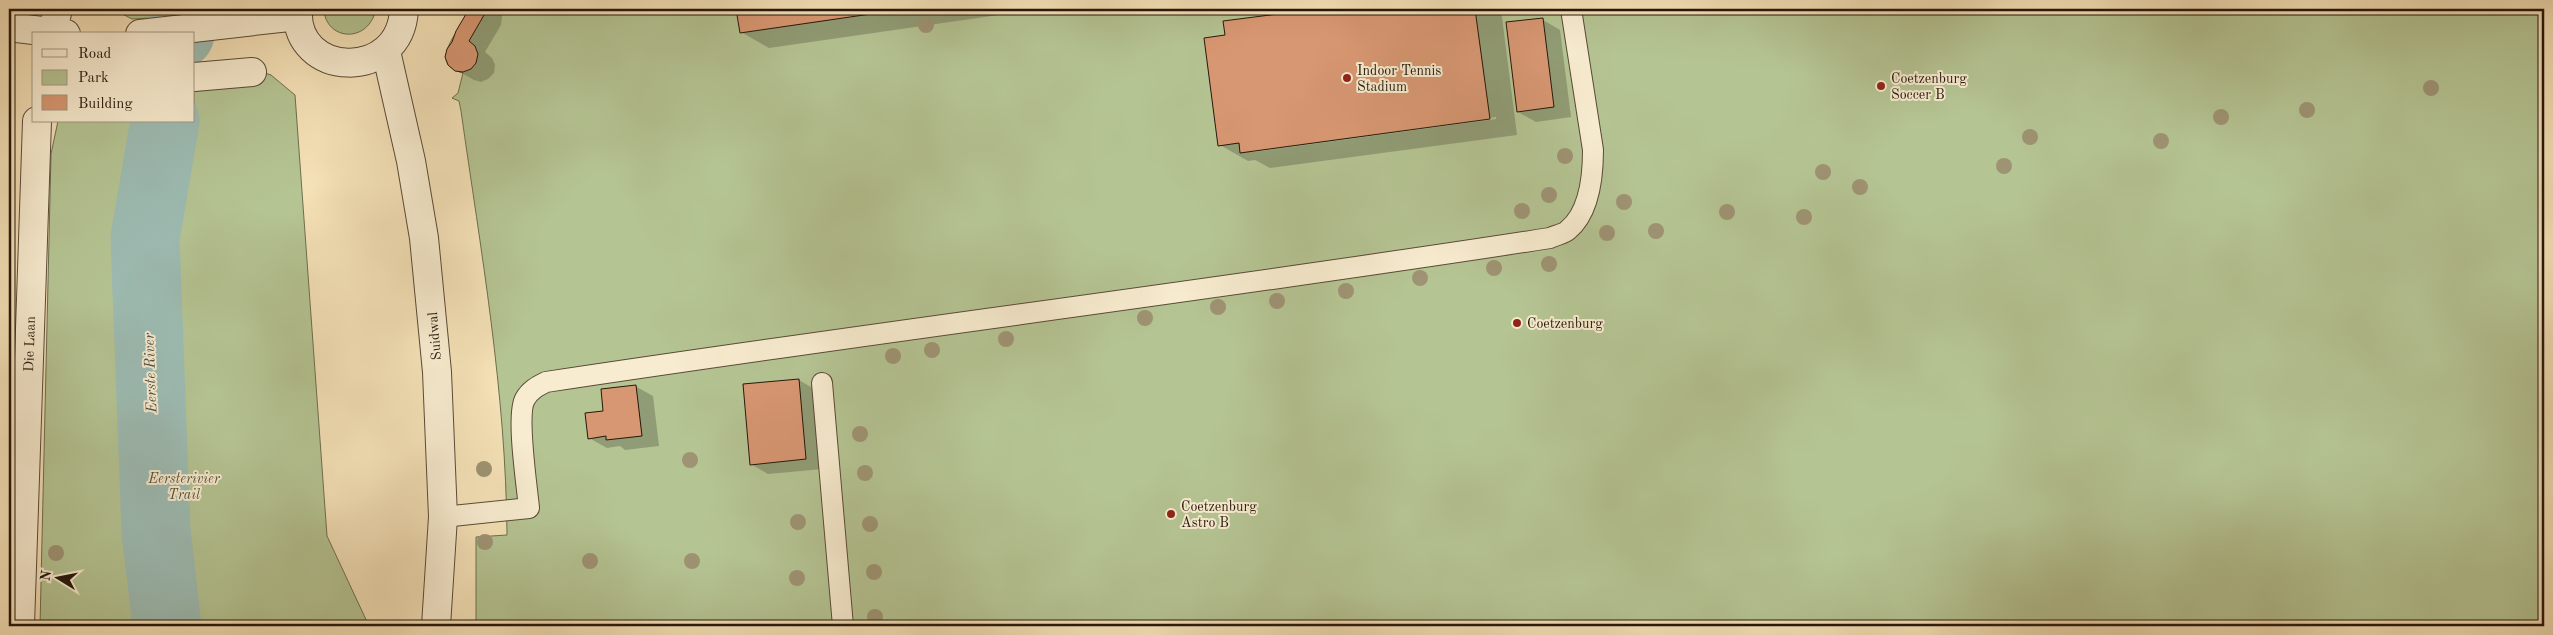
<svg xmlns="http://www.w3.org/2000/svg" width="2553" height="635" font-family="'Old Standard TT',serif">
<rect width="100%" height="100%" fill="#f5e1b7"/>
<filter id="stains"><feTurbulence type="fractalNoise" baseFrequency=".004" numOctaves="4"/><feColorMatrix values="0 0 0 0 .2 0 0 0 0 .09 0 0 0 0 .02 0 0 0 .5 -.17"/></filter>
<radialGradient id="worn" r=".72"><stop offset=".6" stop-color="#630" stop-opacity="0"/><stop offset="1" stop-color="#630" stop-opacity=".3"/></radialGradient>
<path fill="#b5c493" stroke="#6d6e4f" d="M 113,9 L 228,9 L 171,17 L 132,19 Z
M 324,9 L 376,9 C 368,45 325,40 324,9 Z
M 469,9 L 2544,9 L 2544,626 L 683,626 L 683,623 L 476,622 L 476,537 L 507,535 C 506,392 481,252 461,111 L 459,101 L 452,98 L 458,93 L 463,73 C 424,63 463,29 469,9 Z
M 229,61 L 271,75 L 295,95 L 327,536 L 369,626 L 40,626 L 51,154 L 58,121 L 194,121 L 194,65 Z"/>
<path fill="#0003" fill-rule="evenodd" d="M 470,9 L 503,9 L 501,25 L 485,52 L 492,58 L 495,65 L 494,73 L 488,79 L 481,82 L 474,80 L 456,70 Z
M 737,9 L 1040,9 L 769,48 L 741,32 Z
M 1326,9 L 1501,9 L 1517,135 L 1270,168 L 1255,160 L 1248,161 L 1220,145 L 1226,36 L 1224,23 ZM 1496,117 L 1496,119 L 1253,152 L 1250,150 Z
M 1543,20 L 1560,30 L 1571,117 L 1536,122 L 1518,112 Z
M 799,380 L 816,390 L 823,469 L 768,474 L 751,464 Z
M 635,386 L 653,396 L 659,446 L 625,450 L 620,446 L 607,448 L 589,438 L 605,412 Z"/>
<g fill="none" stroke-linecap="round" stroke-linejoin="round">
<path stroke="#9dbcb3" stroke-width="69" d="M 180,34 L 185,9
M 165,121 L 145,238 L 156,531 L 167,626"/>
</g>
<path fill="#d79772" stroke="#25170b" d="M 469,9 L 485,9 L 484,15 L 469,41 L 475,46 L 478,54 L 476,63 L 471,69 L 463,72 L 455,71 L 448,65 L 445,57 L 447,49 L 452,42 L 456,31 Z
M 736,9 L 905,9 L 740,33 Z
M 1317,9 L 1475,9 L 1490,119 L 1240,153 L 1239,143 L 1218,146 L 1204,38 L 1225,35 L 1223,21 Z
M 1543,18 L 1554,107 L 1517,112 L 1506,22 Z
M 799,379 L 806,459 L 750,465 L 743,384 Z
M 636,385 L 642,436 L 606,440 L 606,436 L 588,439 L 585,413 L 603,411 L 601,389 Z"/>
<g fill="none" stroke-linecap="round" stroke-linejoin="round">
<defs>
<path id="lane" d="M 822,383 L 843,626
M 443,517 L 529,508 C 527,486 516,415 525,399 C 530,390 538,386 546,382 C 881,331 1216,290 1550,238 C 1556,235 1564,234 1568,230 C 1590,212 1593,176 1593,150 L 1571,9"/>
<path id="street" d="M 298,9 C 293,78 401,83 404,9
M 9,27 L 66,34
M 52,34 L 58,9
M 140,34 L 298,16
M 386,51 L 411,161 L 424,238 L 437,372 L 443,517 L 436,626
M 194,77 L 252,72
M 20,626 L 37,121"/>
</defs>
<use href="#lane" stroke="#594a36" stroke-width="22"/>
<use href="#street" stroke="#594a36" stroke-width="30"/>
<use href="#lane" stroke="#f8ecd0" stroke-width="20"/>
<use href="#street" stroke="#f8ecd0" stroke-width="28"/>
</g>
<g fill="#9e9373">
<circle cx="926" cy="25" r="8"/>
<circle cx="2431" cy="88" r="8"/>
<circle cx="2307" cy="110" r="8"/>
<circle cx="2221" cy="117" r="8"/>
<circle cx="2030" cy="137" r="8"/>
<circle cx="2161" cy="141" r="8"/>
<circle cx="1565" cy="156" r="8"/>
<circle cx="2004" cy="166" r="8"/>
<circle cx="1823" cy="172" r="8"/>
<circle cx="1860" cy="187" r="8"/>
<circle cx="1549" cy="195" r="8"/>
<circle cx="1624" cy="202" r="8"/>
<circle cx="1522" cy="211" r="8"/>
<circle cx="1727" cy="212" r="8"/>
<circle cx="1804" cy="217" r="8"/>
<circle cx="1656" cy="231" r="8"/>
<circle cx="1607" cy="233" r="8"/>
<circle cx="1549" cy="264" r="8"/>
<circle cx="1494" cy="268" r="8"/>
<circle cx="1420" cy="278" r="8"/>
<circle cx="1346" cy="291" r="8"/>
<circle cx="1277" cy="301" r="8"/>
<circle cx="1218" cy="307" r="8"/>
<circle cx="1145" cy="318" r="8"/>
<circle cx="1006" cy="339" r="8"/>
<circle cx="932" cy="350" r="8"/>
<circle cx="893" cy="356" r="8"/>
<circle cx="860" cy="434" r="8"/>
<circle cx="690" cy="460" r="8"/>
<circle cx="484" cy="469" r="8"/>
<circle cx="865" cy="473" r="8"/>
<circle cx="798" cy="522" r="8"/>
<circle cx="870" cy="524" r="8"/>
<circle cx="485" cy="542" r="8"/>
<circle cx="56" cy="553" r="8"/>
<circle cx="590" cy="561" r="8"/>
<circle cx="692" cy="561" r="8"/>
<circle cx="874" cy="572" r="8"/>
<circle cx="797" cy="578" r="8"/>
<circle cx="875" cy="617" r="8"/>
</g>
<g fill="#8f2418" stroke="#f8ecd0" stroke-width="2">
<circle cx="1347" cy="78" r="5"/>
<circle cx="1881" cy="86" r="5"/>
<circle cx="1517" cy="323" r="5"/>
<circle cx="1171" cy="514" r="5"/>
</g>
<g text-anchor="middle" stroke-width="4" stroke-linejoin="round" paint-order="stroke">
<g font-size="14" fill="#25170b" stroke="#f8ecd0" text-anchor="start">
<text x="1357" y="75">Indoor Tennis<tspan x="1357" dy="16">Stadium</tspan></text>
<text x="1891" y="83">Coetzenburg<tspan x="1891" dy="16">Soccer B</tspan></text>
<text x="1527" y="328">Coetzenburg</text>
<text x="1181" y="511">Coetzenburg<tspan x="1181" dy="16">Astro B</tspan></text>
</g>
<g font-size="14" fill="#25170b" stroke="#f8ecd0">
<text transform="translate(434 336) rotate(-95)" y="5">Suidwal</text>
<text transform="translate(29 344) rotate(-88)" y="5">Die Laan</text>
</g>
<g font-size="14" font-style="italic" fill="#57543b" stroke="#f8ecd0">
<text x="184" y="483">Eersterivier<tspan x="184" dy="16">Trail</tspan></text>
</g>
<g font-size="15" font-style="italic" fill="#4f5146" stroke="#f8ecd0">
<text transform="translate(150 373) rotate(-92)" y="5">Eerste River</text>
</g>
</g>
<rect width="2553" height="635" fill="none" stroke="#f5e1b7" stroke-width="30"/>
<rect x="10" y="10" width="2533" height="615" fill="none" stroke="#25170b" stroke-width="2.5"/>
<rect x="15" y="15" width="2523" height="605" fill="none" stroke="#25170b"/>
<rect x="32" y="32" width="162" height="90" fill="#f8ecd0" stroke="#a49781"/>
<rect x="42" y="49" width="25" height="8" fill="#f8ecd0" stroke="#a49781"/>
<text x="78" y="58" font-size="15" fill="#25170b">Road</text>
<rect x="42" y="70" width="25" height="15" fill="#b5c493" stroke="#a49781"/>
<text x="78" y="82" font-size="15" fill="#25170b">Park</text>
<rect x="42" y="95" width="25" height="15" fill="#d79772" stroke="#a49781"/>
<text x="78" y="108" font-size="15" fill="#25170b">Building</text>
<g transform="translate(58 578) rotate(280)" stroke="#f8ecd0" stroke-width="4" paint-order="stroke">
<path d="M0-4L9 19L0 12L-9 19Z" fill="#25170b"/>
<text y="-8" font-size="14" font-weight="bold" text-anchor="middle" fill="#25170b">N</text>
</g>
<rect width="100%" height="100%" filter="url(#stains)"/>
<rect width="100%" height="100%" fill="url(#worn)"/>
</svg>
